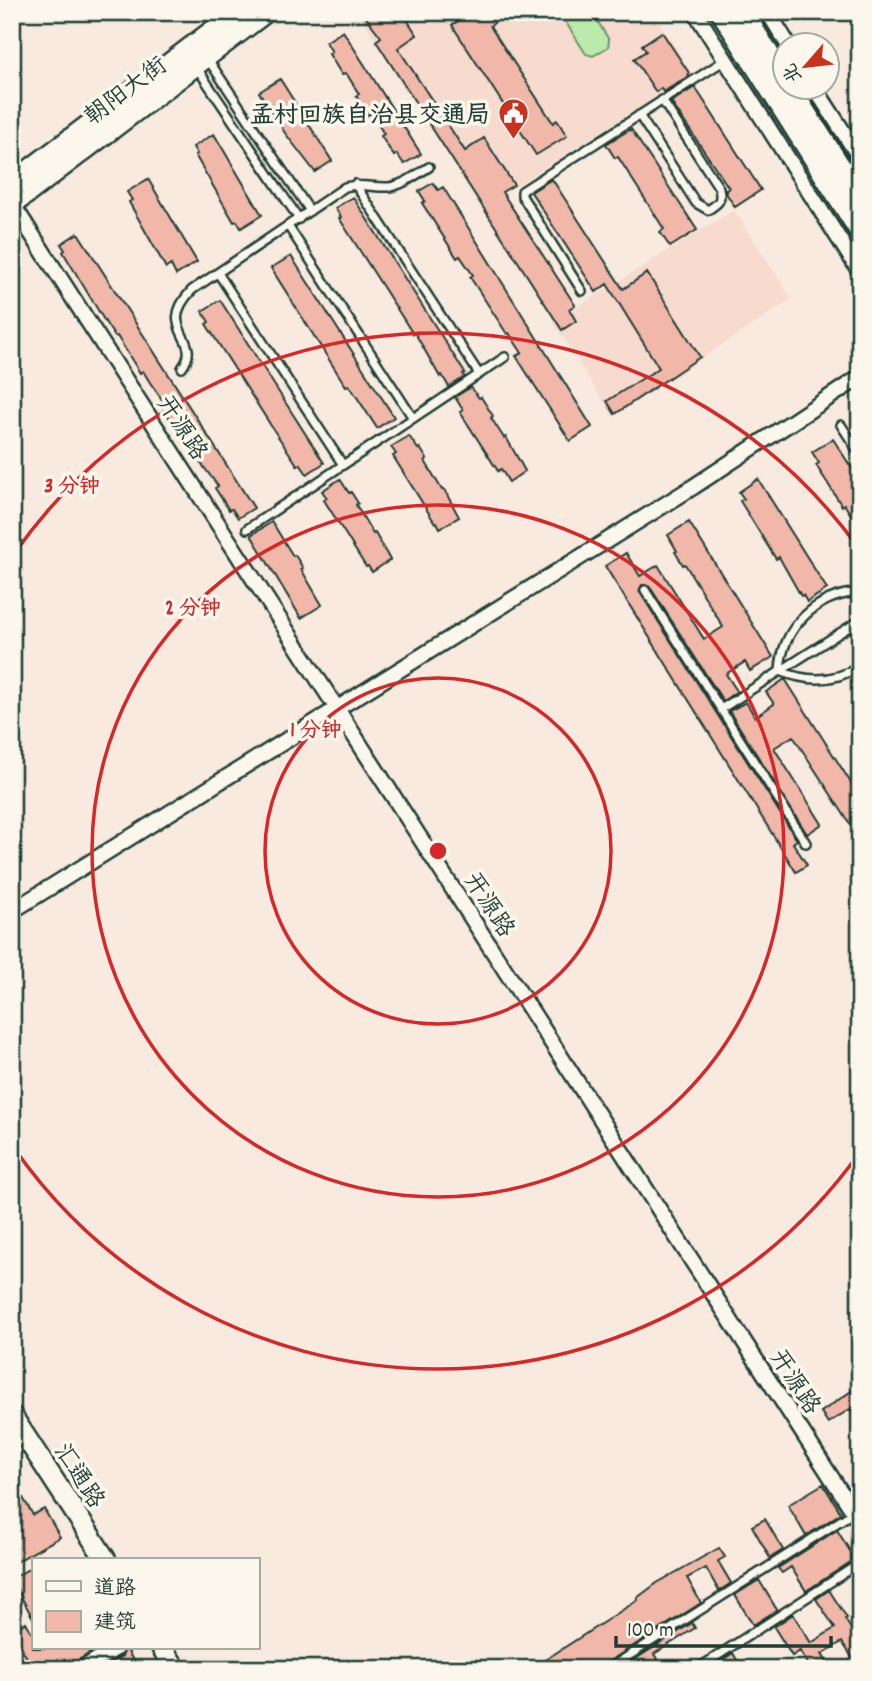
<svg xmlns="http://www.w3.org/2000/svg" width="872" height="1681" font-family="Dekko,'LXGW WenKai TC',sans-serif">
<rect width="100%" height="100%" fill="#f9eadf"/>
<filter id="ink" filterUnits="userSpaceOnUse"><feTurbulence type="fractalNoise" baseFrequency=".0143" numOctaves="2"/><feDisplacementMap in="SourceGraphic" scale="14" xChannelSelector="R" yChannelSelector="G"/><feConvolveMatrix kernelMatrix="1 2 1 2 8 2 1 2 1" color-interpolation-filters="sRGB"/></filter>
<g filter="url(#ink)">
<path fill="#f7dbcf" d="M 358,12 L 653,12 L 692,74 L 481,208 Z
M 734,210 L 792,299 L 613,417 L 553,322 Z"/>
<path fill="#bbebaa" stroke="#6d946f" stroke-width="2" d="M 568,12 L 592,12 L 609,40 L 608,47 L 593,56 L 586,54 L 565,21 Z"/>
<path fill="#f1b8aa" stroke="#1f3d34" stroke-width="2" d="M 362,12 L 402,12 L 417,35 L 398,48 L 465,151 L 484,138 L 514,185 L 502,192 L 575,305 L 569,309 L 576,321 L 562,330 L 376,41 L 381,37 Z
M 472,12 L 487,12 L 494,23 L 490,26 L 553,123 L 557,120 L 567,136 L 536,155 L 452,25 Z
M 343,31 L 421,154 L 404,164 L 397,154 L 394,156 L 381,136 L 384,134 L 371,113 L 368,115 L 356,96 L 359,94 L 346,73 L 342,75 L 329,54 L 332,52 L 326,42 Z
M 662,32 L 689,73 L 688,77 L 663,92 L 661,88 L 656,92 L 634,59 L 646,51 L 642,45 Z
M 280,79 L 332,161 L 315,172 L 285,133 L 259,92 Z
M 695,87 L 761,190 L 735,207 L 726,193 L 726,190 L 729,188 L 671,102 Z
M 631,129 L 697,230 L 670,247 L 660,232 L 664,229 L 618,157 L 615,158 L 606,144 Z
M 214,134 L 262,215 L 241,228 L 237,221 L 234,222 L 195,155 L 197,154 L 193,147 Z
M 148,179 L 197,262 L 176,275 L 171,265 L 166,268 L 129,202 L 132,200 L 127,192 Z
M 552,179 L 623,289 L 647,273 L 700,357 L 615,414 L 607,401 L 659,368 L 607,284 L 596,292 L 531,192 Z
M 433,183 L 438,190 L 443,187 L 592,427 L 570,441 L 516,356 L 522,353 L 509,333 L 507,334 L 470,277 L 473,275 L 460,256 L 457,258 L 422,203 L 425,201 L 419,191 Z
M 353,197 L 465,373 L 463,374 L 465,377 L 449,387 L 442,375 L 440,377 L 415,333 L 413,334 L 339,218 L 341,217 L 335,208 Z
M 78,233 L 254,508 L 238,518 L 232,509 L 229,510 L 215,488 L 218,486 L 188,446 L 191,444 L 179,426 L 176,428 L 162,406 L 165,404 L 149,381 L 143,371 L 140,373 L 117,336 L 115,337 L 107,325 L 63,252 L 65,250 L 61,244 Z
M 291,256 L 394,417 L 377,428 L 349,385 L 346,386 L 340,377 L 271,268 Z
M 220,300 L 324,463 L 307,474 L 300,464 L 298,466 L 275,432 L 206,324 L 209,322 L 202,311 Z
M 471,387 L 479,398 L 481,397 L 493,416 L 491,418 L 504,438 L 506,437 L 525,471 L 509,482 L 501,469 L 498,471 L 460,412 L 463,410 L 455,397 Z
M 409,436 L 418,449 L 420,448 L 427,459 L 425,461 L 442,490 L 444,489 L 459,517 L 440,528 L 437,522 L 435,523 L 393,456 L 396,454 L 391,447 Z
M 833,439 L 860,481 L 860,529 L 844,504 L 842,506 L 835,495 L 816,465 L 819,463 L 812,452 Z
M 340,479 L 349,493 L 351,492 L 358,503 L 356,505 L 373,534 L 375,533 L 390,560 L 372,572 L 368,566 L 366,567 L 324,500 L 327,498 L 322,491 Z
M 758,479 L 827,589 L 807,602 L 803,595 L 801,596 L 779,557 L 776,559 L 740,501 L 744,499 L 739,492 Z
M 272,522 L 293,556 L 295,555 L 303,568 L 301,569 L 322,605 L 301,618 L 251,535 Z
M 689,522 L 773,657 L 750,671 L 745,662 L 726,674 L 737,691 L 723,701 L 650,587 L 642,585 L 639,591 L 797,840 L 793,843 L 807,865 L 796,872 L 605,566 L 626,553 L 640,576 L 658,565 L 704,639 L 723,627 L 685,564 L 683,565 L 675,552 L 677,551 L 668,535 Z
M 785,679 L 860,797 L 860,823 L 852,827 L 793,736 L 774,748 L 822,824 L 807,834 L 729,711 L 746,702 L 755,717 L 774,704 L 766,692 Z
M 853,1390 L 860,1400 L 860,1423 L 850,1409 L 828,1423 L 821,1412 Z
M 12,1479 L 33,1515 L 44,1509 L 60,1537 L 12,1564 Z
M 823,1484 L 841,1513 L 806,1536 L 788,1505 Z
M 765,1519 L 783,1550 L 770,1558 L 752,1526 Z
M 837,1530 L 855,1559 L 806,1591 L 791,1567 L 782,1573 L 778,1568 Z
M 719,1548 L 725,1557 L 718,1561 L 731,1583 L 719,1591 L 706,1568 L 687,1578 L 701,1603 L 605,1664 L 602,1669 L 531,1669 L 638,1600 L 637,1598 L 657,1583 Z
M 33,1566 L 33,1618 L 12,1581 L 12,1579 Z
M 759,1580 L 777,1610 L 753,1625 L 735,1595 Z
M 829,1590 L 847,1618 L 845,1619 L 860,1644 L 860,1669 L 842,1642 L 822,1654 L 831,1669 L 811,1669 L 800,1651 L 792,1656 L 774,1627 L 793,1614 L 811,1643 L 835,1628 L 816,1599 Z
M 26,1622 L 33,1635 L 33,1648 L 98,1648 L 77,1661 L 70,1669 L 12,1669 L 12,1666 L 27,1658 L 12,1631 Z
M 692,1623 L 695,1628 L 654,1654 L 663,1669 L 620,1669 Z
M 126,1648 L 138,1669 L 101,1669 L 122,1656 Z
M 733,1653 L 742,1669 L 709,1669 Z"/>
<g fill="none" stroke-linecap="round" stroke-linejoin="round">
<defs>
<path id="lane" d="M 207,58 L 310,211
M 197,68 L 299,219
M 639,115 L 696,203 L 708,210 C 719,203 722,201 719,188 L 662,100
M 355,184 L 479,374
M 288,226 L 413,418
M 218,273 L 343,465
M 582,291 L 522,196 L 522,191 L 725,60
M 182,368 C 205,338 154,330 192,290 L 345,187 C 360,183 374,188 389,187 C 404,185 417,174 429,167
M 841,425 L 860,454
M 247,529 L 505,357
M 645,590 L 806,843
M 860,592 C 816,595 782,627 780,671 C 807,682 834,683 860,666
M 721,709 L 860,620
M 608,1669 L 854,1512
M 697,1669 L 860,1563"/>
<path id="street" d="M 695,12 L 860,272
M 768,12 L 789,46
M 815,88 L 860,158
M 13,205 L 860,1522
M 12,911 L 693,487 L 860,377
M 82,1669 L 116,1648"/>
<path id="secondary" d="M 721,12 L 860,232
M 743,12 L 784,78
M 790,88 L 860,197
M 12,183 L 237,12
M 12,205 L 266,12
M 12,1416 L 106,1560
M 162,1648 L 176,1669"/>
</defs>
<use href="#lane" stroke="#1f3d34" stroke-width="12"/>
<use href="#street" stroke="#1f3d34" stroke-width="19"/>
<use href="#secondary" stroke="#1f3d34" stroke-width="24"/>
<use href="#lane" stroke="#fbf7ec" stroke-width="7"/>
<use href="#street" stroke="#fbf7ec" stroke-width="14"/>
<use href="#secondary" stroke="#fbf7ec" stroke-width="19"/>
</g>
</g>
<g fill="none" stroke="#d62828" stroke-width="3.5">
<circle cx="438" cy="851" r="173"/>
<circle cx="438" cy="851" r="346"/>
<path d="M860 1152A518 518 0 0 1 14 1148M14 554A518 518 0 0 1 860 550"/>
</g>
<defs>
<symbol id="civic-pin" viewBox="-11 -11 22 30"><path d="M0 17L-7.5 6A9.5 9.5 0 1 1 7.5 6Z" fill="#c8321e" stroke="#fbf7ec"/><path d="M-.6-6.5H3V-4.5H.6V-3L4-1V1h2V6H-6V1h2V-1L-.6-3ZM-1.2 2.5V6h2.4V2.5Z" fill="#fff"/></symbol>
</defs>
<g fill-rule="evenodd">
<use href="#civic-pin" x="496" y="96" width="35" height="47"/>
</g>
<g text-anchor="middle" stroke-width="7" stroke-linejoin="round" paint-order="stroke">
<g font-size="24" fill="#1f3d34" stroke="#fbf7ec">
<text transform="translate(125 90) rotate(-37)" y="8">朝阳大街</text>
<text transform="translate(183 427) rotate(57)" y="8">开源路</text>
<text transform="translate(490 904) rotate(57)" y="8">开源路</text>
<text transform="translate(796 1381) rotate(57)" y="8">开源路</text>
<text transform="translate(80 1475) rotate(57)" y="8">汇通路</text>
</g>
<g font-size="24" font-weight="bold" fill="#1f3d34" stroke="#fbf7ec" text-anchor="end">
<text x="490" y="122">孟村回族自治县交通局</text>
</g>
</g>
<circle cx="438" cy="851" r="10" fill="#d62828" stroke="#fbf7ec" stroke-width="3.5"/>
<g font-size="21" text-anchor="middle" font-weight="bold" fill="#d62828" stroke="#fbf7ec" stroke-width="7" stroke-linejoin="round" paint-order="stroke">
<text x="72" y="492">3 分钟</text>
<text x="193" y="614">2 分钟</text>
<text x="316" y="736">1 分钟</text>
</g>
<rect width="872" height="1681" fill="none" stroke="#fbf7ec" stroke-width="42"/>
<rect x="21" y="21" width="830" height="1639" fill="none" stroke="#1f3d34" stroke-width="2.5" filter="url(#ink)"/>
<rect x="32" y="1558" width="228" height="91" fill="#fbf7ec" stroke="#a3ada2" stroke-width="2"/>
<rect x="46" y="1581" width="35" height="10" fill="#fbf7ec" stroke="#a3ada2" stroke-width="2"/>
<text x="94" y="1594" font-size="21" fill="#1f3d34">道路</text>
<rect x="46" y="1611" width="35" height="21" fill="#f1b8aa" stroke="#a3ada2" stroke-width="2"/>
<text x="94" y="1628" font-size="21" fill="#1f3d34">建筑</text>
<g transform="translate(806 66) rotate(242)"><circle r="33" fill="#fbf7ec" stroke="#a3ada2" stroke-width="2"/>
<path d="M0-5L12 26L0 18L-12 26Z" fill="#c8321e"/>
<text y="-10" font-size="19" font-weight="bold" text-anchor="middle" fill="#1f3d34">北</text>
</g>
<path d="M616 1636v10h215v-10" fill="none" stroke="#1f3d34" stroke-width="3.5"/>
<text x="627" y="1636" font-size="21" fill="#1f3d34" stroke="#fbf7ec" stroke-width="5" paint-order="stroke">100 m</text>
</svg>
